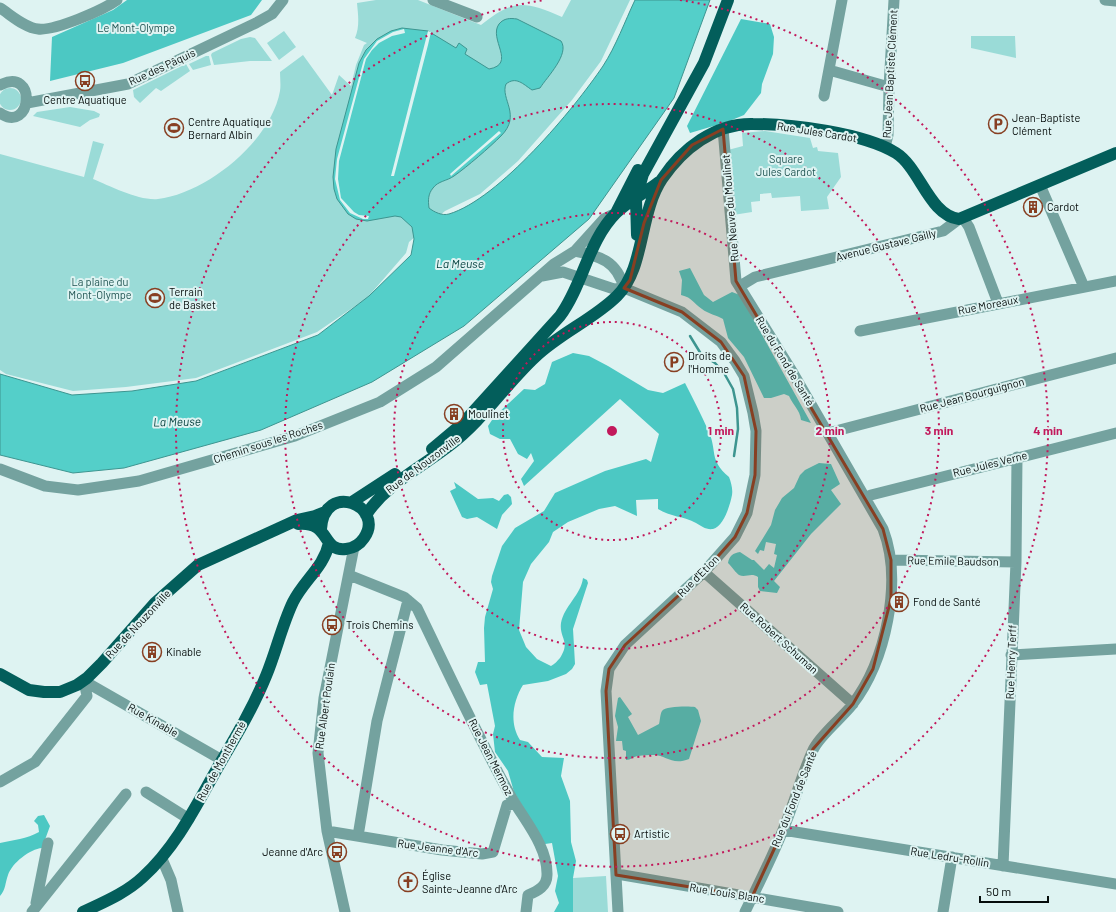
<svg xmlns="http://www.w3.org/2000/svg" width="1116" height="912" font-family="Barlow,sans-serif">
<rect width="100%" height="100%" fill="#def3f2"/>
<path fill="#9adbd7" d="M 376,0 L 418,0 L 481,25 C 512,0 523,0 562,17 L 571,0 L 630,0 L 601,61 L 572,100 L 518,161 L 480,194 L 445,211 L 409,242 L 406,253 L 367,298 L 317,332 L 196,378 L 126,387 L 73,391 L 6,374 L 0,370 L 0,154 L 84,177 L 93,141 L 104,144 L 93,179 C 110,186 139,201 158,199 C 207,193 271,141 280,91 C 281,85 280,78 280,72 L 303,55 L 332,95 L 339,75 L 351,86 L 356,65 L 364,45 L 367,43 L 355,38 C 360,26 358,15 357,3 Z
M 284,31 L 296,47 L 279,60 L 267,43 Z
M 971,36 L 1015,36 L 1016,58 L 971,48 Z
M 250,37 L 255,38 L 272,61 L 250,61 L 214,65 L 211,55 L 212,53 L 241,39 Z
M 206,56 L 209,56 L 211,65 L 193,70 L 189,64 Z
M 186,64 L 190,71 L 161,91 L 156,88 L 140,103 L 134,97 L 133,90 Z
M-1 99a11 11 0 1 1 22 0a11 11 0 1 1-22 0Z
M 70,107 L 94,111 L 100,114 L 99,117 L 90,120 L 80,127 L 33,116 L 37,112 Z
M 765,131 L 810,138 L 813,148 L 817,147 L 818,151 L 838,153 L 841,177 L 827,197 L 829,209 L 801,211 L 800,196 L 772,198 L 771,193 L 760,194 L 760,201 L 751,202 L 752,212 L 733,215 L 728,150 L 743,146 L 742,133 Z
M 606,876 L 608,912 L 573,912 L 573,878 Z"/>
<path fill="#4cc8c3" d="M 127,0 L 262,0 L 251,15 L 123,63 L 50,81 L 52,37 L 113,10 Z
M 741,19 L 770,24 L 774,37 L 773,54 L 762,84 L 761,93 L 744,115 L 727,122 L 690,133 L 687,126 Z
M 690,268 L 704,295 L 713,302 L 732,292 L 740,295 L 811,423 L 801,420 C 800,410 793,405 789,396 L 784,394 L 771,398 L 764,398 L 744,357 L 728,338 L 723,319 C 717,315 708,314 702,309 C 693,303 693,298 681,295 L 682,280 L 679,271 Z
M 573,353 L 589,356 L 608,366 L 648,390 L 663,393 L 685,383 C 693,399 701,414 708,430 C 718,451 708,459 729,477 C 731,482 733,489 732,495 C 730,505 724,526 713,529 C 706,530 701,526 696,523 C 684,516 670,517 658,509 L 658,499 L 636,500 L 637,516 L 615,506 L 599,509 L 568,522 L 553,532 L 549,542 L 531,564 L 523,582 L 519,630 L 526,647 L 537,659 L 551,666 C 555,664 557,661 560,658 C 571,641 559,638 561,623 C 564,606 581,595 583,578 L 587,580 L 588,583 L 573,629 L 575,664 L 572,669 L 566,674 L 548,681 L 523,685 C 513,701 509,723 520,740 L 528,742 L 542,757 L 564,758 L 561,776 L 570,801 L 571,842 L 576,861 L 573,878 L 573,912 L 554,912 L 559,903 L 555,891 L 558,876 L 552,843 L 545,844 L 514,792 L 508,771 L 495,752 L 493,734 L 495,726 L 487,684 L 480,685 L 475,672 L 478,662 L 485,662 L 484,628 L 485,617 L 493,589 L 491,582 L 492,576 L 502,546 L 515,528 L 544,511 L 555,493 L 605,471 L 646,459 L 651,462 L 659,434 L 620,399 L 524,486 L 521,479 L 534,461 L 531,453 L 527,459 L 518,454 L 510,439 L 500,439 L 490,434 L 488,426 L 494,417 L 524,389 L 535,390 L 545,384 L 552,362 Z
M 819,463 L 831,464 L 840,484 L 831,490 L 841,504 L 811,534 L 774,581 L 780,587 L 777,593 L 760,591 L 758,587 L 758,577 C 751,572 746,578 739,575 C 736,573 732,567 728,563 C 729,556 733,553 740,552 L 752,560 L 754,560 L 764,570 L 769,564 L 774,568 L 777,555 L 774,554 L 776,544 L 766,542 L 764,551 L 760,550 L 758,554 L 755,551 L 771,525 L 775,510 L 782,498 L 794,488 L 800,475 L 805,470 Z
M 454,482 L 478,499 L 493,498 L 499,501 L 504,495 L 508,494 L 511,497 L 512,504 L 502,515 L 497,529 L 477,517 L 467,519 L 462,517 L 450,491 L 456,488 Z
M 620,697 L 632,714 L 628,717 L 638,735 L 659,724 C 660,721 660,714 662,711 C 665,706 689,706 695,707 L 698,710 L 701,721 L 689,759 C 672,766 666,755 654,755 C 649,755 643,755 638,756 C 634,756 631,760 626,760 L 626,751 L 623,750 L 622,741 L 616,741 L 618,727 L 615,716 L 618,698 Z
M 44,815 L 50,826 L 42,848 C 30,849 12,863 8,875 C 5,883 6,889 0,896 L 0,843 C 13,840 27,839 39,832 L 38,825 L 34,821 L 38,816 Z"/>
<path fill="#54cfc9" stroke="#3d9590" d="M 635,0 L 710,0 L 674,98 L 589,219 L 464,326 L 372,382 L 261,430 L 124,468 L 73,473 L 0,455 L 0,374 L 72,395 L 132,391 L 196,381 L 318,335 L 369,296 L 411,255 L 414,239 L 412,227 L 401,217 L 395,216 L 367,221 L 356,219 L 348,214 L 337,199 L 334,189 L 333,177 L 336,149 L 359,63 L 366,50 L 377,39 L 391,31 L 402,28 L 428,31 L 456,48 L 459,43 L 467,49 L 465,54 L 489,69 C 517,64 488,39 499,24 C 504,18 510,18 517,19 L 561,41 C 570,54 547,77 540,88 L 532,90 C 523,84 516,76 506,84 C 500,99 522,115 501,136 C 490,147 467,167 454,176 C 447,181 438,181 433,188 C 428,194 428,200 429,208 C 434,212 442,216 449,214 C 499,199 574,109 603,66 C 616,46 625,21 635,0 Z"/>
<path fill="#def3f2" d="M 404,29 L 405,33 L 392,36 L 379,43 L 372,50 L 366,59 L 339,161 L 338,179 L 341,198 L 354,212 L 359,215 L 369,216 L 368,219 L 363,219 L 350,213 L 340,200 L 335,179 L 337,159 L 364,59 L 377,41 L 393,32 Z
M 428,31 L 431,32 L 428,45 L 394,176 L 391,176 Z
M 499,131 L 501,133 L 451,176 L 450,174 Z"/>
<g fill="none" stroke-linecap="round" stroke-linejoin="round">
<path stroke="#3d9590" stroke-width="2.5" d="M 690,336 L 701,354 L 715,363 L 724,373 L 733,389 L 737,408 L 738,429 L 734,456"/>
<path stroke="#74a29f" stroke-width="11" d="M 433,0 L 477,17
M 1105,0 L 1116,1
M 0,8 C 11,15 25,28 38,29 C 55,31 103,10 117,0
M 829,70 L 889,87
M 0,85 C 38,66 32,135 0,113
M 824,96 L 842,0
M 27,103 L 128,84 L 256,23 L 272,14 L 283,0
M 723,129 L 736,281 L 793,373 L 883,529 C 903,581 886,661 852,705 C 842,718 819,736 813,750 C 801,776 794,804 783,830 C 772,858 758,885 745,912
M 885,147 L 888,135 L 889,87 L 894,0
M 1040,185 L 1084,287
M 963,218 L 969,227 L 998,303
M 575,251 L 604,219 L 612,215
M 542,276 L 563,272 L 614,289 L 624,288
M 740,286 L 755,277 L 943,231 L 959,219
M 860,331 L 1116,281
M 828,433 L 1116,358
M 0,469 L 45,486 L 78,490 L 139,481 L 295,436 L 380,402 L 436,367 L 554,264 L 575,251 C 600,256 617,261 624,288
M 866,498 L 871,495 L 1116,433
M 891,560 L 1016,562
M 704,572 L 853,704
M 349,575 L 404,597 L 417,608 C 447,670 476,733 509,793 C 522,818 548,845 547,875 C 547,886 538,891 528,895 L 526,912
M 1011,655 L 1116,649
M 84,681 L 222,760
M 0,782 L 35,762 L 87,696 L 84,681
M 146,792 L 189,819
M 783,830 L 1116,884
M 327,831 L 442,850 L 482,854 L 493,852 L 507,805 L 515,804
M 358,836 L 377,721 L 408,600
M 162,859 L 171,880 L 178,912
M 1003,866 L 1016,562 L 1017,457
M 616,875 L 623,875 L 838,912
M 36,903 L 48,843
M 32,912 L 126,794
M 345,912 L 327,831 L 318,753 L 324,698 L 354,547
M 618,912 L 606,691 L 609,669 L 625,645 L 704,572 L 735,537 L 747,513 L 755,475 L 756,431 L 753,413 L 744,376 L 735,361 L 721,342 L 682,312 L 624,288
M 943,912 L 952,857"/>
<path stroke="#035e5b" stroke-width="12" d="M 617,211 L 638,170
M 637,235 L 636,199 L 643,174 L 704,63 L 728,0
M 432,449 L 463,423 L 560,316 C 583,285 588,241 616,213 C 628,201 645,193 659,182
M 352,502 L 395,474
M 366,515 C 386,484 422,467 450,445 C 483,420 505,385 535,357 C 560,333 594,319 617,296 C 645,269 639,213 662,179 C 682,149 715,123 753,124 C 791,124 864,133 896,153 C 920,168 929,215 959,219 L 1116,153
M 298,524 C 331,521 321,552 346,549 C 354,548 360,544 364,538 C 386,506 324,480 321,529
M 0,674 L 29,690 L 44,692 L 60,692 L 77,685 L 87,678 L 102,663 L 155,603 L 198,565 L 297,520 L 315,516 L 325,512
M 83,912 C 104,902 126,893 143,877 C 176,847 196,806 218,767 C 235,738 253,708 266,676 C 276,652 282,625 293,602 C 304,580 324,567 329,543"/>
</g>
<path fill="#873f22" fill-opacity="0.2" stroke="#873f22" stroke-width="3" stroke-linejoin="round" d="M 723,129 L 736,281 L 883,529 L 891,560 L 891,599 L 873,669 L 853,704 L 813,749 L 783,830 L 752,897 L 616,875 L 606,691 L 609,669 L 625,645 L 704,572 L 735,537 L 747,513 L 755,475 L 756,431 L 744,376 L 721,342 L 682,312 L 624,288 L 630,280 L 644,223 L 661,180 L 692,145 Z"/>
<g fill="none" stroke="#c2185b" stroke-width="2" stroke-dasharray="2 4">
<circle cx="612" cy="431" r="109"/>
<circle cx="612" cy="431" r="218"/>
<circle cx="612" cy="431" r="327"/>
<path d="M680 0A436 436 0 1 1 544 0"/>
</g>
<defs>
<symbol id="bus-ring" viewBox="-11 -11 22 22"><circle r="9.5" fill="#def3f2" stroke="#873f22" stroke-width="1.5"/><path d="M-5-6H5V4H4V6H2V4H-2V6H-4V4H-5ZM-3.5-4V0h7V-4ZM-3.5 1.2v1.5H-2V1.2ZM2 1.2v1.5H3.5V1.2Z" fill="#873f22"/></symbol>
<symbol id="parking-ring" viewBox="-11 -11 22 22"><circle r="9.5" fill="#def3f2" stroke="#873f22" stroke-width="1.5"/><path d="M-3.5-5.5H1a3.5 3.5 0 0 1 0 7H-1V5.5H-3.5ZM-1-3.4V-.6H.8a1.4 1.4 0 0 0 0-2.8Z" fill="#873f22"/></symbol>
<symbol id="stadium-ring" viewBox="-11 -11 22 22"><circle r="9.5" fill="#def3f2" stroke="#873f22" stroke-width="1.5"/><path d="M0-5a6.5 5 0 1 0 0 10a6.5 5 0 1 0 0-10ZM-3.5-1.8h7v3.6h-7Z" fill="#873f22"/></symbol>
<symbol id="building-ring" viewBox="-11 -11 22 22"><circle r="9.5" fill="#def3f2" stroke="#873f22" stroke-width="1.5"/><path d="M-4-6H4V6H1V3H-1V6H-4ZM-2.5-4.3h1.7v1.8h-1.7ZM.8-4.3h1.7v1.8H.8ZM-2.5-1h1.7V.8h-1.7ZM.8-1h1.7V.8H.8Z" fill="#873f22"/></symbol>
<symbol id="church-ring" viewBox="-11 -11 22 22"><circle r="9.5" fill="#def3f2" stroke="#873f22" stroke-width="1.5"/><path d="M-1.2-6h2.4v3.5h3.3v2.4h-3.3V6h-2.4V-.1h-3.3v-2.4h3.3Z" fill="#873f22"/></symbol>
</defs>
<g fill-rule="evenodd">
<use href="#bus-ring" x="74" y="70" width="22" height="22"/>
<use href="#parking-ring" x="987" y="113" width="22" height="22"/>
<use href="#stadium-ring" x="163" y="117" width="22" height="22"/>
<use href="#building-ring" x="1022" y="196" width="22" height="22"/>
<use href="#stadium-ring" x="144" y="287" width="22" height="22"/>
<use href="#parking-ring" x="663" y="351" width="22" height="22"/>
<use href="#building-ring" x="443" y="403" width="22" height="22"/>
<use href="#building-ring" x="888" y="591" width="22" height="22"/>
<use href="#bus-ring" x="321" y="614" width="22" height="22"/>
<use href="#building-ring" x="141" y="641" width="22" height="22"/>
<use href="#bus-ring" x="609" y="823" width="22" height="22"/>
<use href="#bus-ring" x="326" y="841" width="22" height="22"/>
<use href="#church-ring" x="397" y="871" width="22" height="22"/>
</g>
<g text-anchor="middle" stroke-width="4" stroke-linejoin="round" paint-order="stroke">
<g font-size="11" fill="#1f5351" stroke="#def3f2">
<text x="136" y="32">Le Mont-Olympe</text>
<text x="786" y="163">Square<tspan x="786" dy="13">Jules Cardot</tspan></text>
<text x="100" y="286">La plaine du<tspan x="100" dy="13">Mont-Olympe</tspan></text>
</g>
<g font-size="11" fill="#060d0c" stroke="#def3f2">
<text transform="translate(162 67) rotate(-25)" y="4">Rue des Pâquis</text>
<text transform="translate(890 74) rotate(-87)" y="4">Rue Jean Baptiste Clément</text>
<text transform="translate(817 132) rotate(9)" y="4">Rue Jules Cardot</text>
<text transform="translate(730 208) rotate(-95)" y="4">Rue Neuve du Moulinet</text>
<text transform="translate(886 245) rotate(-14)" y="4">Avenue Gustave Gailly</text>
<text transform="translate(988 305) rotate(-11)" y="4">Rue Moreaux</text>
<text transform="translate(785 361) rotate(59)" y="4">Rue du Fond de Santé</text>
<text transform="translate(972 395) rotate(-15)" y="4">Rue Jean Bourguignon</text>
<text transform="translate(268 442) rotate(-18)" y="4">Chemin sous les Roches</text>
<text transform="translate(423 464) rotate(-37)" y="4">Rue de Nouzonville</text>
<text transform="translate(990 464) rotate(-14)" y="4">Rue Jules Verne</text>
<text transform="translate(953 561) rotate(1)" y="4">Rue Emile Baudson</text>
<text transform="translate(698 576) rotate(-45)" y="4">Rue d'Etion</text>
<text transform="translate(138 624) rotate(-47)" y="4">Rue de Nouzonville</text>
<text transform="translate(779 638) rotate(42)" y="4">Rue Robert Schuman</text>
<text transform="translate(1011 662) rotate(-88)" y="4">Rue Henry Terff</text>
<text transform="translate(325 706) rotate(-82)" y="4">Rue Albert Poulain</text>
<text transform="translate(153 720) rotate(30)" y="4">Rue Kinable</text>
<text transform="translate(491 757) rotate(63)" y="4">Rue Jean Mermoz</text>
<text transform="translate(221 761) rotate(-61)" y="4">Rue de Monthermé</text>
<text transform="translate(794 799) rotate(-68)" y="4">Rue du Fond de Santé</text>
<text transform="translate(438 848) rotate(7)" y="4">Rue Jeanne d'Arc</text>
<text transform="translate(950 857) rotate(9)" y="4">Rue Ledru-Rollin</text>
<text transform="translate(727 893) rotate(9)" y="4">Rue Louis Blanc</text>
</g>
<g font-size="11" fill="#060d0c" stroke="#def3f2" text-anchor="start">
<text x="85" y="104" text-anchor="middle">Centre Aquatique</text>
<text x="1012" y="122">Jean-Baptiste<tspan x="1012" dy="13">Clément</tspan></text>
<text x="188" y="126">Centre Aquatique<tspan x="188" dy="13">Bernard Albin</tspan></text>
<text x="1047" y="211">Cardot</text>
<text x="169" y="296">Terrain<tspan x="169" dy="13">de Basket</tspan></text>
<text x="688" y="360">Droits de<tspan x="688" dy="13">l'Homme</tspan></text>
<text x="468" y="418">Moulinet</text>
<text x="913" y="606">Fond de Santé</text>
<text x="346" y="629">Trois Chemins</text>
<text x="166" y="656">Kinable</text>
<text x="634" y="838">Artistic</text>
<text x="323" y="856" text-anchor="end">Jeanne d'Arc</text>
<text x="422" y="880">Église<tspan x="422" dy="13">Sainte-Jeanne d'Arc</tspan></text>
</g>
<g font-size="12" font-style="italic" fill="#013d3b" stroke="#def3f2">
<text x="460" y="268">La Meuse</text>
<text transform="translate(177 422) rotate(-1)" y="4">La Meuse</text>
</g>
</g>
<circle cx="612" cy="431" r="6" fill="#c2185b" stroke="#def3f2" stroke-width="2"/>
<g font-size="12" text-anchor="middle" font-weight="bold" fill="#c2185b" stroke="#def3f2" stroke-width="4" stroke-linejoin="round" paint-order="stroke">
<text x="721" y="435">1 min</text>
<text x="830" y="435">2 min</text>
<text x="939" y="435">3 min</text>
<text x="1048" y="435">4 min</text>
</g>
<path d="M980 896v6h68v-6" fill="none" stroke="#060d0c" stroke-width="2"/>
<text x="986" y="896" font-size="12" fill="#060d0c" stroke="#def3f2" stroke-width="3" paint-order="stroke">50 m</text>
</svg>
